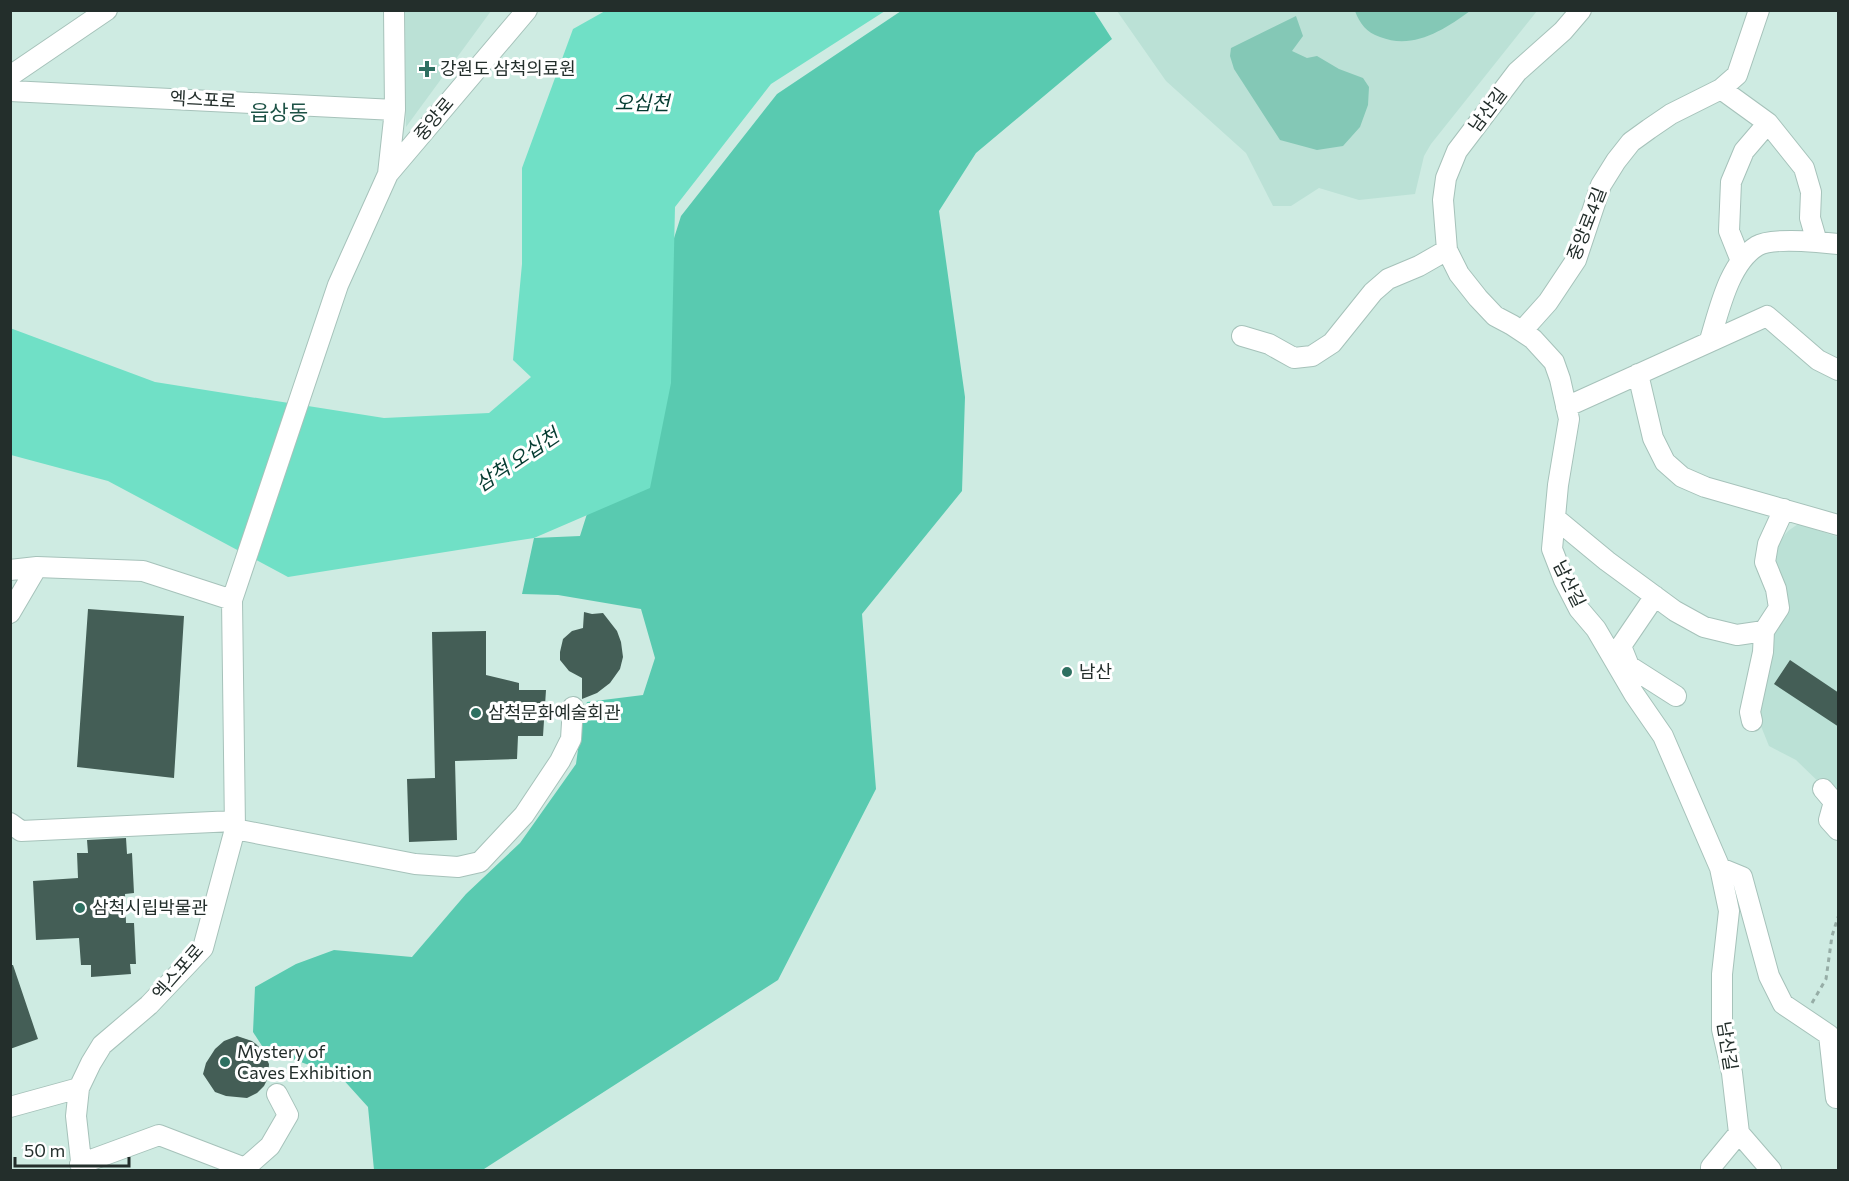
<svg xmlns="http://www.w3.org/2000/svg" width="1849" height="1181" font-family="Commissioner,'Noto Sans KR',sans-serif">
<rect width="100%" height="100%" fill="#ceebe2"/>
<path fill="#bbe1d6" d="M 405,11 L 491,11 L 406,127 Z
M 1117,11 L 1537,11 L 1431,144 L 1424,156 L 1415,194 L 1359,200 L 1319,188 L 1291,206 L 1273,206 L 1246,153 L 1166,81 Z
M 1798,524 L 1838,537 L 1838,793 L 1830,793 L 1796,760 L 1769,746 L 1754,709 L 1776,574 L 1773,549 L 1788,531 Z"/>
<path fill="#84c8b6" d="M 1355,11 L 1355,10 L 1470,11 C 1444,30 1413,50 1380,37 C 1366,32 1360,24 1355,11 Z
M 1296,16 L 1303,36 L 1292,51 L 1307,58 L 1317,56 L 1339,69 L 1363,78 L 1369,87 L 1368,105 L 1360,127 L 1343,146 L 1317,150 L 1280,140 L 1234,69 L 1230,56 L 1231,48 Z"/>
<path fill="#59cab0" d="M 901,11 L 1094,11 L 1112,39 L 976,153 L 939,211 L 965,397 L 962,491 L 862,614 L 876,789 L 778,980 L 484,1169 L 471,1170 L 374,1170 L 368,1107 L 340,1076 L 264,1049 L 253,1032 L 255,987 L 296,964 L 334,950 L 412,957 L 466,894 L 520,843 L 576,764 L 583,713 L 587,702 L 643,695 L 655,658 L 641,609 L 558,595 L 522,594 L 534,538 L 580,536 L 681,216 L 777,94 Z"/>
<path fill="#70e0c6" d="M 605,11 L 885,11 L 771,84 L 675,207 L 671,383 L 650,488 L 534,538 L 288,577 L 108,481 L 11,455 L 10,328 L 155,382 L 384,418 L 489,413 L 531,377 L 513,360 L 522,264 L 522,168 L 573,29 Z"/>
<path fill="#445e56" d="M 88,609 L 184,616 L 174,778 L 77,767 Z
M 584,612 L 592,614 L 603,613 L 617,631 L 621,642 L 623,657 L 620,669 L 610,683 L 597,693 L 582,699 L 582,678 L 569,671 L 560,660 L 560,652 L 563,639 L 572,631 L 583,628 Z
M 486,631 L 486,675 L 519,683 L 519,690 L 546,690 L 543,736 L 518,736 L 517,759 L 455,761 L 457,840 L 409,842 L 407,779 L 435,778 L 432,632 Z
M 1790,660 L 1839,693 L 1839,727 L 1774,684 Z
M 126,838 L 127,854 L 132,853 L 134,893 L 125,894 L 126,923 L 134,923 L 136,964 L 130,964 L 131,974 L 91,977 L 91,965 L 81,965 L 79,938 L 36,940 L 33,881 L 78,878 L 77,853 L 88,853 L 87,840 Z
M 10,965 L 13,965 L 38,1039 L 10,1049 Z
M 237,1036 L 252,1041 L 256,1044 L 262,1050 L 269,1064 L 268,1078 L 264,1086 L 257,1093 L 247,1098 L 226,1096 L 215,1092 L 203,1074 L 206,1063 L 215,1049 L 224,1041 Z"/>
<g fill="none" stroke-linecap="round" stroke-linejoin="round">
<defs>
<path id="minor" d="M 1581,10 L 1563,31 L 1517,72 L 1457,151 L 1446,178 L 1443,200 L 1447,250 L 1459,274 L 1478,298 L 1495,316 L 1512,325 L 1533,339 L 1554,362 L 1560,379 L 1569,419 L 1558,485 L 1552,549 L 1564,580 L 1579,609 L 1596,629 L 1634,694 L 1663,736 L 1720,868 L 1729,911 L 1722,974 L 1722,1029 L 1732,1073 L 1739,1133 L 1771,1170
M 10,76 L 107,10
M 10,91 L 395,110
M 388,174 L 395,110 L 394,10
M 1817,242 L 1838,244
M 1741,261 L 1729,231 L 1731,182 L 1744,151 L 1768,123
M 1522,331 L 1548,302 L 1576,260 L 1601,185 L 1616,161 L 1631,142 L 1649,129 L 1671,114 L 1721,89 L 1737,75 L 1759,10
M 1242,336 L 1269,344 L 1294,358 L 1312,356 L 1332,343 L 1373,292 L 1388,279 L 1419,266 L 1447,250
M 1710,340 C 1719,311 1729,263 1757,246 C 1768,239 1803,241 1817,242 L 1810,218 L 1811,192 L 1804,168 L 1768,123 L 1721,89
M 1638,374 L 1653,438 L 1665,462 L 1682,477 L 1705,487 L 1838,525
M 1566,407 L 1767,316 L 1818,360 L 1838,370
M 1555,518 L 1607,561 L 1675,611 L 1704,627 L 1737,635 L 1764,631
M 10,570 L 37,567 L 143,571 L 232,600
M 1655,596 L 1621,646 L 1629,666 L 1676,696
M 10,613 L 37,567
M 1752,721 L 1750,712 L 1763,652 L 1764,631 L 1779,608 L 1776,589 L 1765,562 L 1768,544 L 1784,509
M 1823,789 L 1834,802 L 1829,820 L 1838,830
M 10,823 L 21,831 L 234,821
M 235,829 L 415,864 L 458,867 L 480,862 L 524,815 L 560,761 L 571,739 L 573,707
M 1720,868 L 1742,877 L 1769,976 L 1783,1004 L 1829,1035 L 1836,1098
M 10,1107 L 79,1088
M 80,1164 L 159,1135 L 245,1168 L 270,1146 L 288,1115 L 277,1094
M 82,1170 L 76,1116 L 79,1088 L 91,1063 L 102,1045 L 149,1005 L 203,948 L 235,829 L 232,600 L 338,285 L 388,174 L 527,10
M 1711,1170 L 1711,1167 L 1739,1133"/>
</defs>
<use href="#minor" stroke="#a6c2ba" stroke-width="22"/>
<path stroke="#96ada6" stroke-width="3" stroke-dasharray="4.5 4.5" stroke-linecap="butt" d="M 1812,1003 L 1826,979 L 1832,936 L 1838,917"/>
<use href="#minor" stroke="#fff" stroke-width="20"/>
</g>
<g fill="#2e7061" stroke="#fff" stroke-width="2">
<path d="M424 60h6v6h6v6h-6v6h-6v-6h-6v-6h6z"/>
<circle cx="1067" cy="672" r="6"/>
<circle cx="476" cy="713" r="6"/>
<circle cx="80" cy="908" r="6"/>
<circle cx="225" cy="1062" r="6"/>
</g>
<g text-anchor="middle" stroke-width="6" stroke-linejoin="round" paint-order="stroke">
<g font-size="18" fill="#232e2b" stroke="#fff" text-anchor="start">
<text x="440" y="75">강원도 삼척의료원</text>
<text x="1079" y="678">남산</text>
<text x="488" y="719">삼척문화예술회관</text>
<text x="92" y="914">삼척시립박물관</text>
<text x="237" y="1058">Mystery of<tspan x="237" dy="21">Caves Exhibition</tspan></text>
</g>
<g font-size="18" fill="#232e2b" stroke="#fff">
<text transform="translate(203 100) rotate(3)" y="6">엑스포로</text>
<text transform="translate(1488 110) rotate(-53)" y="6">남산길</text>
<text transform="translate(434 119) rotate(-50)" y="6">중앙로</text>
<text transform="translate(1587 224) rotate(-69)" y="6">중앙로4길</text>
<text transform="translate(1569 584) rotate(64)" y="6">남산길</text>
<text transform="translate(178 972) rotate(-49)" y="6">엑스포로</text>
<text transform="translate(1727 1046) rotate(81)" y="6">남산길</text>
</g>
<g font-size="20" font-style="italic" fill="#053b31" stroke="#fff">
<text x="642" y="110">오십천</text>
<text transform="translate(517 460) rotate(-34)" y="7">삼척 오십천</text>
</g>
<g font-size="21" fill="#1d5246" stroke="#fff">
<text x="279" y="120">읍상동</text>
</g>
</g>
<rect width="1849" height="1181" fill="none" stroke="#232e2b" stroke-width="24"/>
<path d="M15 1157v9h114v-9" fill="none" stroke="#232e2b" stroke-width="3"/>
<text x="24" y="1157" font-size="18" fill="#232e2b" stroke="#ffffff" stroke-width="4.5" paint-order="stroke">50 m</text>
</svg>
